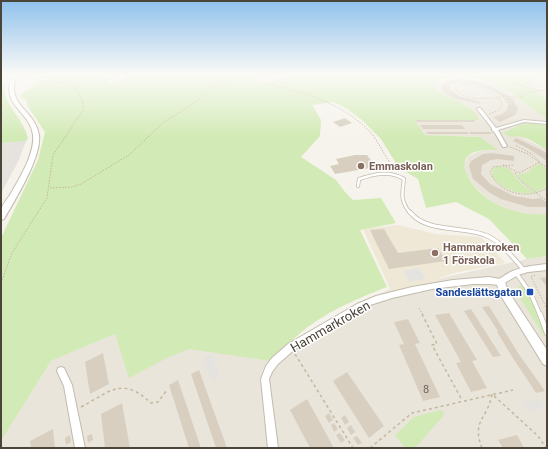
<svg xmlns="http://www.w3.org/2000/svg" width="548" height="449" font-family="Roboto,sans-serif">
<rect width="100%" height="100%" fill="#f6f3ec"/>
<path fill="#eae5da" d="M 459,77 L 486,82 L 503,87 L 547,118 L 547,125 L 530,123 L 511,128 L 517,135 L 547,150 L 547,214 L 539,215 L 513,211 L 492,202 L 477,189 L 466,175 L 464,164 L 469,156 L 480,151 L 497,150 L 480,137 L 425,135 L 414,119 L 479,119 L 467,105 L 456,102 L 437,91 L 435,85 L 436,80 Z
M 536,78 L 547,78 L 547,99 L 524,84 L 534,83 L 530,79 Z
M 547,256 L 547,448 L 1,448 L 1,441 L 51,361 L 115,334 L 167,358 L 189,348 L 213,352 L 294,342 L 332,318 L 388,290 L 527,259 Z"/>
<path fill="#e6e2dd" d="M 26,141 L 18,162 L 1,193 L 1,143 Z"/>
<path fill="#efe8d6" d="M 398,225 L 436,234 L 480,237 L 488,243 L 505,263 L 454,273 L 439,278 L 433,283 L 392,293 L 363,229 Z"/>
<path fill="#d2eab5" d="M 33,75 L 104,75 L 110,83 L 122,80 L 125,75 L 257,75 L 260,81 C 267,86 279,80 285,75 L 547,75 L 547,78 L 530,79 L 535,83 L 525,85 L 547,99 L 547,118 C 531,110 519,96 504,88 C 484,77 457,75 436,80 L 435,85 L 437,91 C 450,99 475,105 479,120 L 415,120 L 425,135 L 480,137 L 498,150 C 489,150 475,149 468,156 C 455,170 481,196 493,202 C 509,211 529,216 547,214 L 547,256 L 527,259 L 489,219 L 456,202 L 426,208 L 418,179 L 399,168 L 381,139 L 362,120 L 346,108 L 333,102 L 312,105 L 321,120 L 320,136 L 301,157 L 336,180 L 345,192 L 353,200 L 381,198 L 396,223 L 360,230 L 387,287 C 356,299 323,313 298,335 C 289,343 280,353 272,361 L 189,349 L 167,358 L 129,378 L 115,334 L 51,361 L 1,441 L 1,238 L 38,160 L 45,132 L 27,105 L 27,100 L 20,97 L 23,93 L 42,79 Z
M 1,84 L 4,84 C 5,108 22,116 28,138 L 26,141 L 1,143 Z
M 530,123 L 547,125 L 547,150 C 537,144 523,133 511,137 L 503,133 L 519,125 Z
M 539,164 L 542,164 L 547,171 L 547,185 L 541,190 L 536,192 L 522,182 L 518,174 L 527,173 L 532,168 Z
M 496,167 C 510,165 514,175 521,183 C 525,187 530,189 534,193 C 520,195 498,189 492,175 L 492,170 Z
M 520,285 C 529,289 546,328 545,338 L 520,298 L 517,289 Z
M 441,410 L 445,414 L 415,448 L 405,448 L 395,435 L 414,417 Z"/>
<path fill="#e5e3e0" d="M 419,268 L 426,279 L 409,282 L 403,271 Z
M 211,354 L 220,377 L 212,381 L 203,358 Z
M 540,400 L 545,408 L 528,411 L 523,402 Z"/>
<path fill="#d8cfc1" d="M 457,79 L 473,80 L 488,85 L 511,97 L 503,97 L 497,93 L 478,85 L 460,82 L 450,85 L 450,89 L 461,97 L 478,101 L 481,104 L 456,99 L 444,93 L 441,86 L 446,81 Z
M 503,98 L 512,98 L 518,109 L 515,115 L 500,122 L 493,117 L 502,114 L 507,110 L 508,104 Z
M 345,118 L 352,123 L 340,127 L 333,122 Z
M 415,120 L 474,120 L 476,122 L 417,122 Z
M 420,125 L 462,125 L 465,129 L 423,129 Z
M 426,132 L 467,132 L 469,134 L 428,134 Z
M 469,132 L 490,132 L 492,134 L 471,134 Z
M 516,138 L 547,153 L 547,161 L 529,149 L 513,141 Z
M 492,153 L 514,156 L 514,161 L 497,159 L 491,160 L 482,165 L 481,174 L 490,184 L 514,196 L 533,199 L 541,198 L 547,203 L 547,207 L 528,207 L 501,199 L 490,193 L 473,179 L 469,166 L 471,161 L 483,154 Z
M 355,155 L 367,155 L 376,167 L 335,174 L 330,166 L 339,164 L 336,159 Z
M 384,229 L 398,253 L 438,248 L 446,261 L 389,269 L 370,230 Z
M 547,277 L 547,287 L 540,278 Z
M 489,306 L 518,353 L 545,391 L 536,393 L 511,355 L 497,332 L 498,331 L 482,307 Z
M 471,309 L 501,356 L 493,357 L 464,311 Z
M 449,313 L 477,360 L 472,361 L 487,388 L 471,392 L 456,363 L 461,362 L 435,315 Z
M 408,319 L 420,343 L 415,344 L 440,397 L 423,401 L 399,345 L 404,344 L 394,322 Z
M 103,353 L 109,384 L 90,394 L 85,362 Z
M 199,370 L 227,448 L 216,448 L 191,374 Z
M 347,372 L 384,426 L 369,438 L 333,381 Z
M 178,380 L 201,448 L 189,448 L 169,385 Z
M 307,399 L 334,448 L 310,448 L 290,410 Z
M 122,403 L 130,448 L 105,448 L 101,414 Z
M 329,413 L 333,420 L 329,423 L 325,416 Z
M 345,415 L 349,422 L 345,425 L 341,418 Z
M 334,423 L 338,429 L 334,432 L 331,425 Z
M 351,425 L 355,432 L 351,435 L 347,428 Z
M 53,429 L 55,448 L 31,448 L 30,441 Z
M 340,433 L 345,440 L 341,443 L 336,435 Z
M 92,434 L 93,440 L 88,443 L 87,436 Z
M 70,435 L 71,442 L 66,445 L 65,438 Z
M 517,435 L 524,448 L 503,448 L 498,440 Z
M 357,436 L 362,443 L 358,445 L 353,438 Z"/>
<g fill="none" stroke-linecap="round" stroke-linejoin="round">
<defs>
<path id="service-far2" d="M 358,186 L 359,179 C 374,174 390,170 404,179 C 402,194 400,200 410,213"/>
<path id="service-far1" d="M 410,212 C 426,233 463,226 485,235 C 501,241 513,258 524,270
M 516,273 L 531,294 L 540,315"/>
<path id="service" d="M 540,314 L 547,333"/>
<path id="minor" d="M 107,75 L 111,75 L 111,79 L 109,79 Z
M 478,108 L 480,108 L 482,110 L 496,128 L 524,120 L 547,122 L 547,124 L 524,122 L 498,130 L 507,146 L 505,147 L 503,147 L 495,133 L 492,130 L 492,129 L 491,127 L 477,109 Z
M 547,264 L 547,270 L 528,272 L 518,275 L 501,285 L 489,284 L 473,284 L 432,289 L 392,298 L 367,306 L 294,350 L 278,364 L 272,372 L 269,379 L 278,448 L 268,448 L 261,379 L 266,366 L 272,358 L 288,344 L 357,304 L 376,296 L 412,287 L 453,280 L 489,277 L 500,279 C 513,267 531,266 547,264 Z
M 61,367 L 64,368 L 72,385 L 85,448 L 75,448 L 64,386 L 57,371 L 58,368 Z"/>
<path id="tertiary" d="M 12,75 L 16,75 C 6,107 35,109 39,135 C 42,157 15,200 4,219 L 1,220 C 1,217 0,213 1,211 C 2,205 7,199 10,195 C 19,179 35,154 33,135 C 30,110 0,107 12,75 Z
M 501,278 L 504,279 L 508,291 L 547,350 L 547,366 L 543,364 L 501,296 L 496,282 L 498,279 Z"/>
</defs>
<use href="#service-far2" stroke="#c2bbae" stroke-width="4"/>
<use href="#service-far1" stroke="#c2bbae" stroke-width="5"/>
<use href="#service" stroke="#c2bbae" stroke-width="6"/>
<use href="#minor" stroke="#c2bbae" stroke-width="2"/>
<use href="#tertiary" stroke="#c2bbae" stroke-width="2"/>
<path stroke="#c4b79f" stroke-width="1" stroke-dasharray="1.5 1.5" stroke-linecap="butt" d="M 7,75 L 7,78
M 250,75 L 259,77
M 259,75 L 262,82 C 302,93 341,101 370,132 C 381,144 385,160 397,170
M 512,83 L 540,91
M 465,84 L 482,88 L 499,98 C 484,98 465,102 455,88 Z
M 499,97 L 522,97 L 529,92 L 547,90
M 489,114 C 498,111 506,108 499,98
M 510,147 L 528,154 L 547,168
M 503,165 L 519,173 L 540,162 L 532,154 L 515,145
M 513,165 L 493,167 L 490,172 C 499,194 528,200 547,188
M 515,173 L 523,183 L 547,201
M 50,188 L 72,187 L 81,184 L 129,155 L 164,122 L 199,100 L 212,87 L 245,75
M 535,275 L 531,277 L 547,309
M 1,283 L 12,253 L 47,198 L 53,155 L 84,109 C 77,68 48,90 25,75
M 419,308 L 423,315"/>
<path stroke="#c4b79f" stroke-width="1.5" stroke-dasharray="3 3" stroke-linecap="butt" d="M 422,314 L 437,344 L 432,345 L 462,400
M 295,354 L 353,448
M 81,407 C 111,391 122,376 151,403 L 158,402 L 167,390
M 370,448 L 412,413 L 513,390
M 482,448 C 471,420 488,419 492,394 L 538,436 L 546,448"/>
<use href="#service-far2" stroke="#fff" stroke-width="2.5"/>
<use href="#service-far1" stroke="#fff" stroke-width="3.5"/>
<use href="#service" stroke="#fff" stroke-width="4.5"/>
<use href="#minor" fill="#fff" fill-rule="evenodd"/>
<use href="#tertiary" fill="#fff" fill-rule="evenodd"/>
</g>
<linearGradient id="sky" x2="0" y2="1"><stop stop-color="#8fc1ec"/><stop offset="0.54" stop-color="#fbfaf6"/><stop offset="1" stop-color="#fbfaf6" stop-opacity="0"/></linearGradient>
<rect width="548" height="138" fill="url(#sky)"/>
<g fill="#8d6e63" stroke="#fff" stroke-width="1.5">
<circle cx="361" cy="166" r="4"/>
<circle cx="435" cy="253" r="4"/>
</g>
<rect fill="#1a4fb4" stroke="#fff" stroke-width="1.5" x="526" y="288" width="8" height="8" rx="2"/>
<g text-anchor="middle" stroke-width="3" stroke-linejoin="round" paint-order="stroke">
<g font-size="11" font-weight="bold" fill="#785e54" stroke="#fff" text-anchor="start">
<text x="369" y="170">Emmaskolan</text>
<text x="443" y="251">Hammarkroken<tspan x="443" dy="13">1 Förskola</tspan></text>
</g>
<g font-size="11" font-weight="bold" fill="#164399" stroke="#fff" text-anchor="end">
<text x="522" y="296">Sandeslättsgatan</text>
</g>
<g font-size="11" fill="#6e675b">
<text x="426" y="393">8</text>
</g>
<g font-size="13" fill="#4b4439" stroke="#fff">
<text transform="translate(330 326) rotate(-30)" y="5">Hammarkroken</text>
</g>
</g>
<rect width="548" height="449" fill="none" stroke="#4b4439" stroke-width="4"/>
</svg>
